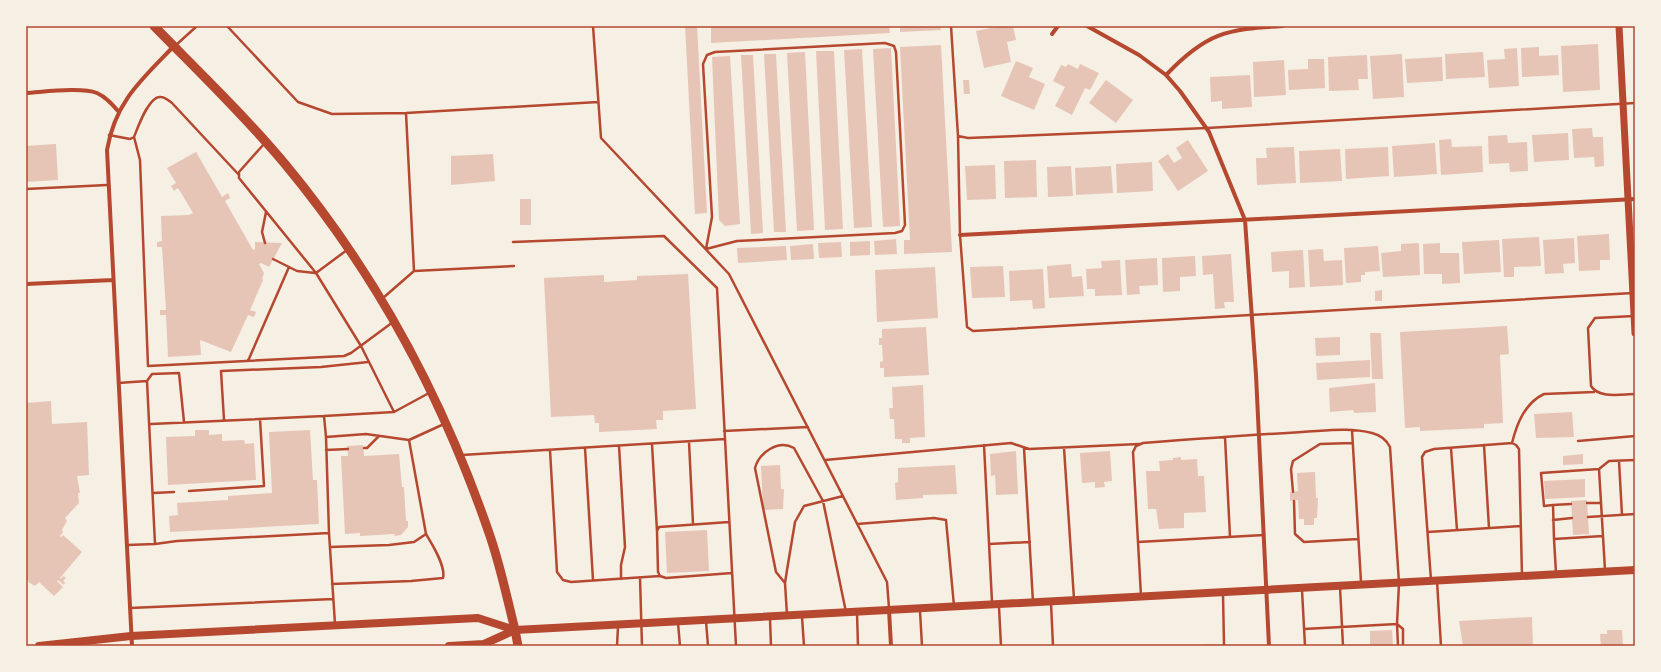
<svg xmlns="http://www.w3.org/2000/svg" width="1661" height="672" font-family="Cabin,sans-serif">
<rect width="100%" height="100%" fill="#f6efe4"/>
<path fill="#e6c5b7" d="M 685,26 L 697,26 L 707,213 L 695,214 Z
M 711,26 L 889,26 L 890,33 L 711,43 Z
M 900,26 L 940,26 L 941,30 L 900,32 Z
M 1001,26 L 1013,26 L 1016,40 L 1007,42 L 1011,62 L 984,68 L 976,31 Z
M 1598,44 L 1600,90 L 1563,92 L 1561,46 Z
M 941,45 L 952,252 L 904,254 L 904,240 L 910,240 L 900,47 Z
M 1539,47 L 1539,56 L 1558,55 L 1559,75 L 1522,77 L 1521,48 Z
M 891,48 L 900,226 L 883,227 L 873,49 Z
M 1517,48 L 1519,86 L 1489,88 L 1487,60 L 1505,59 L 1504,49 Z
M 862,49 L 872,227 L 854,228 L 844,50 Z
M 816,51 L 834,51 L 843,229 L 825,230 Z
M 805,52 L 814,230 L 797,231 L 787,53 Z
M 1483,52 L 1485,77 L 1446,79 L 1445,54 Z
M 764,54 L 776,54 L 786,232 L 774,232 Z
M 1402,54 L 1404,97 L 1373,99 L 1370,56 Z
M 741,55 L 753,55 L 763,233 L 751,234 Z
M 1367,55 L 1368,79 L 1358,79 L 1359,90 L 1329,91 L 1328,57 Z
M 730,56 L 740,224 L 725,226 L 719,220 L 712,57 Z
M 1442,57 L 1443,81 L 1407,83 L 1405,59 Z
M 1308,59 L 1324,59 L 1325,88 L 1289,90 L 1288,70 L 1308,69 Z
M 1284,60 L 1286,95 L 1254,97 L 1253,62 Z
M 1016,61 L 1033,68 L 1029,77 L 1045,84 L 1034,110 L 1001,96 Z
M 1068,64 L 1078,69 L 1080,64 L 1099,73 L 1090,90 L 1085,88 L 1072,115 L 1055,106 L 1065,87 L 1053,81 L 1061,65 L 1066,67 Z
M 1250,75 L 1252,107 L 1222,109 L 1222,101 L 1211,102 L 1210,77 Z
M 963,80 L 969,80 L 970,94 L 964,94 Z
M 1106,80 L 1133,100 L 1116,123 L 1089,103 Z
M 1592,128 L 1593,137 L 1603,137 L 1604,166 L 1595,167 L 1594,157 L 1574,158 L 1572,129 Z
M 1568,133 L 1569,160 L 1534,162 L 1532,135 Z
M 1507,135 L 1508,143 L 1527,142 L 1528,171 L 1510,172 L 1509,163 L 1489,164 L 1488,136 Z
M 1451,139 L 1452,147 L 1482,146 L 1483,172 L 1441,175 L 1439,140 Z
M 1188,140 L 1208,171 L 1178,191 L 1158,161 L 1168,154 L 1174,163 L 1182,158 L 1176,148 Z
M 1435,143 L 1437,174 L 1394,177 L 1392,146 Z
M 56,144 L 58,180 L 26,182 L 26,146 Z
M 1294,147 L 1296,183 L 1257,185 L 1256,158 L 1267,158 L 1266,148 Z
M 1388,147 L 1389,176 L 1346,179 L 1345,149 Z
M 1340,149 L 1342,181 L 1300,183 L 1299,151 Z
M 196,152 L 222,197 L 228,193 L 230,198 L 225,201 L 253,250 L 255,249 L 255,242 L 282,243 L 269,267 L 261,263 L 259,264 L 264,273 L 262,279 L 263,280 L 250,310 L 256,312 L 254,317 L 248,315 L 231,352 L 200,340 L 201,355 L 168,357 L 166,315 L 160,315 L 160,310 L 166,310 L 162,247 L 157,247 L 157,242 L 162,241 L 161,216 L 189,215 L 193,213 L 178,188 L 174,191 L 171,186 L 176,183 L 167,168 Z
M 493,154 L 495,181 L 451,185 L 451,156 Z
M 1036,160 L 1037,197 L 1005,198 L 1004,161 Z
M 1152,162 L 1153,191 L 1117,193 L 1116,164 Z
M 995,165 L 996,199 L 967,200 L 965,166 Z
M 1071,166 L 1073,196 L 1048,197 L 1047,167 Z
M 1111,166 L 1113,193 L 1076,195 L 1075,168 Z
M 520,199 L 531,199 L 531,225 L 520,225 Z
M 1609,234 L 1610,260 L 1600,260 L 1600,270 L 1579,271 L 1577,236 Z
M 1539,237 L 1541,266 L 1514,267 L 1514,277 L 1504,277 L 1502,239 Z
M 1574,238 L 1575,263 L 1563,264 L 1564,273 L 1545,274 L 1543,240 Z
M 896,239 L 897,254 L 875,255 L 874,241 Z
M 1499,240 L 1501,272 L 1464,274 L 1462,242 Z
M 870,241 L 870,255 L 850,256 L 850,242 Z
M 841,242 L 842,257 L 819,258 L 818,243 Z
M 1419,243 L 1420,275 L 1383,277 L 1381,253 L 1401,251 L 1401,244 Z
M 1440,243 L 1440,253 L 1459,253 L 1460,283 L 1442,284 L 1442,274 L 1424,274 L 1423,244 Z
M 813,244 L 814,259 L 791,260 L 790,246 Z
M 786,246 L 787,260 L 738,263 L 737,248 Z
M 1378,246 L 1380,271 L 1365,272 L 1365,275 L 1361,275 L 1361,282 L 1346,283 L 1344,248 Z
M 1323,249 L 1324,261 L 1342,260 L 1343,285 L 1310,287 L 1308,250 Z
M 1303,250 L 1305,287 L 1289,288 L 1289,271 L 1272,272 L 1271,252 Z
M 1231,254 L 1234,302 L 1224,302 L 1225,308 L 1215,309 L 1213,274 L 1203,275 L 1202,256 Z
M 1195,256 L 1196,276 L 1180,277 L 1180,291 L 1163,292 L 1162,258 Z
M 1157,258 L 1158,285 L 1139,286 L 1140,294 L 1127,295 L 1125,260 Z
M 1120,260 L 1122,295 L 1095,296 L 1095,289 L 1087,289 L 1086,269 L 1102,268 L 1101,261 Z
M 1071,264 L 1072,277 L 1082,276 L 1084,296 L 1049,298 L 1047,266 Z
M 1003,266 L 1005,297 L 972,298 L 970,267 Z
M 935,267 L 938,318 L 877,322 L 875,270 Z
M 1043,269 L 1045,308 L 1033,309 L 1032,300 L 1010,301 L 1009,271 Z
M 688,274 L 696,409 L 663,411 L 663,420 L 656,420 L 657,429 L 599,432 L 599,423 L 595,423 L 594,415 L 551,417 L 544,278 L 604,275 L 604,282 L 637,280 L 637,276 Z
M 1382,290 L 1382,301 L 1375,301 L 1375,291 Z
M 1507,326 L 1509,354 L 1500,355 L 1503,423 L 1484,424 L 1484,428 L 1420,431 L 1420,427 L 1405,428 L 1400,332 Z
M 926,327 L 929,375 L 884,377 L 884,368 L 880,368 L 880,362 L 883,361 L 882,345 L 879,345 L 879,338 L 882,338 L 882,329 Z
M 1370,333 L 1381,333 L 1383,379 L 1372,379 Z
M 1340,337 L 1340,355 L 1316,356 L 1315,338 Z
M 1370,360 L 1370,377 L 1317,380 L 1316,363 Z
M 1375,383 L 1376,412 L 1354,413 L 1353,410 L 1330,412 L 1329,388 Z
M 923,385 L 925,437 L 910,438 L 910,443 L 902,443 L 902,439 L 895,439 L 894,419 L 890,419 L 889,408 L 893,408 L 892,387 Z
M 51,401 L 52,424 L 87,422 L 89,475 L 77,476 L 80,493 L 78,493 L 79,503 L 65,518 L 67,521 L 62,530 L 63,532 L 60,536 L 61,537 L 63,535 L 82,552 L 60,578 L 61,579 L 63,576 L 66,578 L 63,581 L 65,583 L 64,585 L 58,580 L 57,581 L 63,587 L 54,596 L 39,582 L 35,586 L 28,582 L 29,581 L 26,579 L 26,403 Z
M 1572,412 L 1574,437 L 1536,438 L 1534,414 Z
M 195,430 L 209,430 L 209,435 L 222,434 L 222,441 L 244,440 L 245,444 L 254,443 L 256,480 L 168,485 L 166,437 L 195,436 Z
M 310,430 L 313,480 L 317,480 L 319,524 L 170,532 L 169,516 L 178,515 L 177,503 L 228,500 L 228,496 L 272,493 L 269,432 Z
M 363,445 L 364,456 L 399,454 L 402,487 L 404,487 L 406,521 L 408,521 L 408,527 L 401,535 L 395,536 L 394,534 L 360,536 L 360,533 L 345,534 L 341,456 L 348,456 L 347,446 Z
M 1016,451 L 1018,494 L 996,495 L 995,475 L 991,476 L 990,454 Z
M 1110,451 L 1112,481 L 1104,482 L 1105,487 L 1095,488 L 1095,482 L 1082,483 L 1080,453 Z
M 1583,454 L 1583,464 L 1563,465 L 1563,456 Z
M 1181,457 L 1181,460 L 1197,459 L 1198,476 L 1204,476 L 1206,512 L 1184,513 L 1184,528 L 1159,529 L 1156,509 L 1148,509 L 1146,471 L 1160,471 L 1159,461 L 1173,460 L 1173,458 Z
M 780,465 L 781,489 L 784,489 L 783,509 L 763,510 L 761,466 Z
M 955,465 L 957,494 L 923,495 L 923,498 L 896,500 L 895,483 L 898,482 L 898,468 Z
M 1315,472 L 1316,498 L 1318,498 L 1317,518 L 1314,518 L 1314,525 L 1304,525 L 1304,519 L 1299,519 L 1298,500 L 1290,501 L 1290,492 L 1298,491 L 1297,473 Z
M 1585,479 L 1585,497 L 1545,499 L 1544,481 Z
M 1587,500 L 1589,534 L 1573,535 L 1571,501 Z
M 707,530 L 709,571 L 667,573 L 665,532 Z
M 1532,617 L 1533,646 L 1463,646 L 1459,621 Z
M 1392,630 L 1393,646 L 1370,646 L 1370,631 Z
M 1607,630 L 1622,630 L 1623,646 L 1601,646 L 1600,634 L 1607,634 Z"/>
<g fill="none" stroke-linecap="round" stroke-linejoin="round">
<path stroke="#b5482f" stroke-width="2.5" d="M 227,26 L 298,102 L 332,114 L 406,113 L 598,102
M 593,26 L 601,138 L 729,274 L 887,582 L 889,608
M 951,26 L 958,136 L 968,138 L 1207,128 L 1635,103
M 885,43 L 894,46 L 896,52 L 905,225 L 902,231 L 895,233 L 737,241 L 706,249 L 712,217 L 703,64 L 707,55 L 715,52 Z
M 176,45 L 197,26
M 406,113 L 414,271
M 109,135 L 130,139 L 134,137 C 138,127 149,95 161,97 C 165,97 169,101 172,103 L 239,175
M 958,136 L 960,235 L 967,327 L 973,331 L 1633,293
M 134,137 L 140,160 L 148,366 L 344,356 L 351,353 L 393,322
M 264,144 L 239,172 L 239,178 L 316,273
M 26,189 L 107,185
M 513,242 L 664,236 L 717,288 L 736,646
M 265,243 L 262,232 L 266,212
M 347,250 L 316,273 L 361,346 L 394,412 L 429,393
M 273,259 L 297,271 L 315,273
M 383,298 L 414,271 L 514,266
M 1634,316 L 1595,318 L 1588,328 L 1591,386 C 1599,399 1622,394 1635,394
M 248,361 L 289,267
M 147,381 L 152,374 L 179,373 L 184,422
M 118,383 L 147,381 L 155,544 L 127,545
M 224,420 L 221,371 L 321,367 L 368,362
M 151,424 L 324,416
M 1352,430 L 1361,582
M 724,431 L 808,427
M 326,437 L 324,416 L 394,412
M 1225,437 L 1230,537
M 1578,441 L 1635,436
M 689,442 L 693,524
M 1512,443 C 1517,423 1525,403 1544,394 L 1594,392
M 652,444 L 657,531
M 984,445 L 992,602
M 1484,445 L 1489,528
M 619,446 L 625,547 L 621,565 L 621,579
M 364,448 L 367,448 L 379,436
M 585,448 L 593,580
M 1024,448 L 1033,602
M 1064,448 L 1074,599
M 1451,448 L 1457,530
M 326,450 L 348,449
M 550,450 L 557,572 L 563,580 L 571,582 L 660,576
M 462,455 L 725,439
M 825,460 L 1011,443 L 1029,449 L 1139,444
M 1619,461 L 1622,515
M 189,491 L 264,486 L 260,419
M 1293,492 L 1291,469 L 1293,461 L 1320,444 L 1352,443
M 153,493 L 174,492
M 1294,501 L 1295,534 L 1304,542 L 1358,539
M 1587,503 L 1601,503
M 1553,505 L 1544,506 L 1541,473 L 1599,469
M 1588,517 L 1635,514
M 1553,520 L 1572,518
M 729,522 L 659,527 L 657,531 L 658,572 L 660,576 L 666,578 L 732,573
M 857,524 L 934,518 L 946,520 L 954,606
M 1428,532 L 1521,526
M 329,533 L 326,437 L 366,434 L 409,440
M 1554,539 L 1553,505 L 1571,504
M 1138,542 L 1264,535
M 155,544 L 177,541 L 329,533 L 335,624
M 989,544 L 1030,542
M 330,547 L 389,545 L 414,542 L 426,534 L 409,440 L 444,424
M 1605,570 L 1599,469 L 1609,461 L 1635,460
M 1556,573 L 1554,539 L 1603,536
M 640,578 L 642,646
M 1431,580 L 1422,457 L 1425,452 L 1434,449 L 1512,443 L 1516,445 L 1519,449 L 1522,576
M 1437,581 L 1441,646
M 785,583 L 776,572 L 755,468 C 759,453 778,439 794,448 L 823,501 L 846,612
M 332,584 L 411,581 L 443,578 C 446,566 432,544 426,534
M 1340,587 L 1343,646
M 1302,590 L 1305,646
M 1223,594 L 1224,645
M 1141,596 L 1133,452 L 1136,446 L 1143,443 C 1196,439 1249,435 1302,432 C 1324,431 1349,427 1372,433 C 1380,435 1386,439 1390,447 L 1399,583 L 1397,624 L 1403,629 L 1403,646
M 1051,603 L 1053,646
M 999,607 L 1001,646
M 130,608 L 333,599
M 920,611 L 922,646
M 857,613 L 858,646
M 787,615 L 785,583 L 787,570 L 795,522 L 804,506 L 843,496
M 802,617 L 804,646
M 770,619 L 771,646
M 706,621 L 708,646
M 678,623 L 680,646
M 1304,629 L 1397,624 L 1398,646
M 617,646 L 618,627
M 1203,646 L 1226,646"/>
<path stroke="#b5482f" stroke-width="4" d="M 1087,26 L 1139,55 L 1166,75 L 1180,91 L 1209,132 L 1245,220 L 1256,375 L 1269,646
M 1052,34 L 1058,26
M 1166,75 C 1206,33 1226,29 1283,26
M 26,93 C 44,92 81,87 97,93 C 106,97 112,104 118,111
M 960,235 L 1635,199
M 26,284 L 113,280
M 889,610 L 891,646
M 132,646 L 107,150 C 115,102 141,80 174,46"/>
<path stroke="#b5482f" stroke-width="7" d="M 1619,26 L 1635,333"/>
<path stroke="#b5482f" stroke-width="8" d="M 39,646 L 131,636 L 478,618 L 515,630 L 1635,570
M 449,646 L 484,644 L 515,630"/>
<path stroke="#b5482f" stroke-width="9" d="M 154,26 C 198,71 244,115 285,164 C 377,275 442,396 489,533 C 500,564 507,598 515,630 L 518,646"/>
</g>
<rect width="1661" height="672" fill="none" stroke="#f6efe4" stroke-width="54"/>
<rect x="27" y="27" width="1607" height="618" fill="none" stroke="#b5482f" stroke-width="1.5"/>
</svg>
